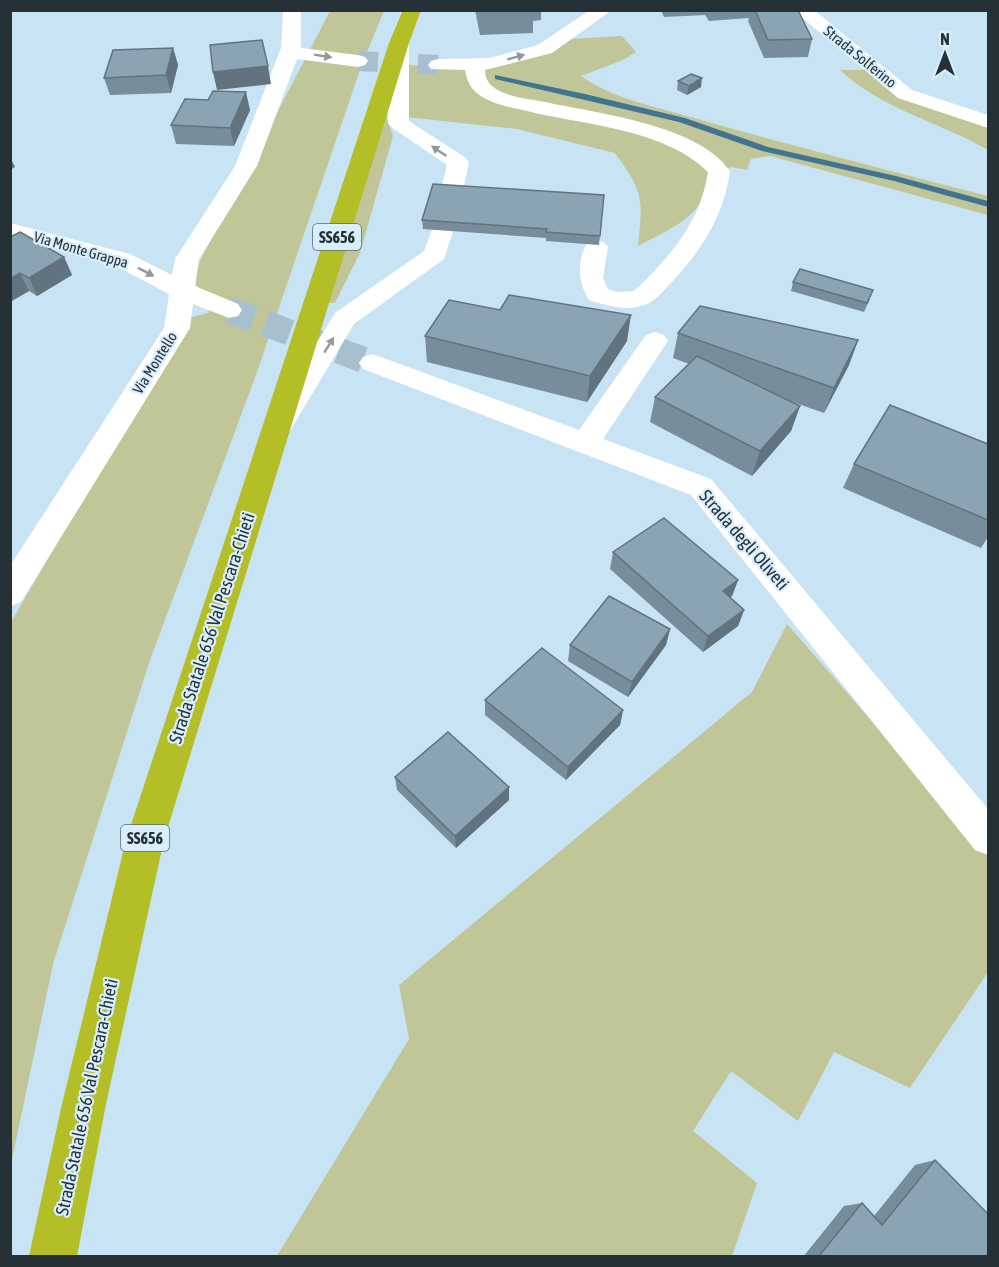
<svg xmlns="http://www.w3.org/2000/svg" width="999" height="1267" font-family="'Asap Condensed',sans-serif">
<rect width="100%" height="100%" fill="#c8e3f4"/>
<path fill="#c0c697" d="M 330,11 L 384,11 L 362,64 L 256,375 L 150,660 L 53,964 L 11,1164 L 11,622 L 189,318 L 208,313 L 213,300 C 192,287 195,286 199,263 Z
M 622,36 L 636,52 L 623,60 L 581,76 C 614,100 662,108 701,120 C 796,147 892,171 988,196 L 988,215 L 770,156 L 751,159 L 747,170 L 731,167 L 711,177 C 703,217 672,228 638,246 C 643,198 644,193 615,153 L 517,129 L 406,117 L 405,65 L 480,67 L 569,39 Z
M 840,70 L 873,70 L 905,95 L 988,123 L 988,150 C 940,122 881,109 840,70 Z
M 386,115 L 393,136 L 360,253 L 335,303 L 328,303 Z
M 787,624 L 988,854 L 988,972 L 910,1088 L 834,1052 L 798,1121 L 731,1071 L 693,1131 L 757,1183 L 732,1256 L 277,1256 L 409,1039 L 399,985 L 752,692 Z"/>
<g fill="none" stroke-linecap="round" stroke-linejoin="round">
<path fill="#417491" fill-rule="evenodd" d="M 495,75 L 585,94 L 685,118 L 768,147 L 896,176 L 988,201 L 988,207 L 894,181 L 762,151 L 679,122 L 495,79 Z"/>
<path stroke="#a8bfce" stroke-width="20" stroke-dasharray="20 10" stroke-linecap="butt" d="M 358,61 L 438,65"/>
<path stroke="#a8bfce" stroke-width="26" stroke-dasharray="26 13" stroke-linecap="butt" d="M 229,310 L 372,363"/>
<path fill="#fff" fill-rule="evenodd" d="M 283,10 L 301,10 L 301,48 L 358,55 L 365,57 L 368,61 L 365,65 L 358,67 L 297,59 L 257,166 L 199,259 L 195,286 L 238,304 L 242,310 L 238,316 L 229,318 L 193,304 L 190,328 L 21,602 L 10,606 L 10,566 L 164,328 L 169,294 L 112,264 L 10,237 L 10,223 L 130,254 L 172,275 L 175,259 L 235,166 L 281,48 Z
M 590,10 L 612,10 L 552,53 L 485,70 C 485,74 486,79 489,83 C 500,96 524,98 540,101 C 594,113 698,124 730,171 C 724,217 700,253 668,286 C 662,292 655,301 647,304 C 628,312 608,306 589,300 C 578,283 576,259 588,242 L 596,240 L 604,242 L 608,247 L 603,278 L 608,289 L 617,292 L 634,291 C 670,257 700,223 708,172 C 667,131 590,125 535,113 C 516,108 494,106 478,94 C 470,88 467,80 465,70 L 431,69 L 428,65 L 431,61 L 438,59 L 489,58 L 538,45 Z
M 793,10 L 814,10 L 912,90 L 988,115 L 988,128 L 898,98 Z
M 399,37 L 406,39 L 409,43 L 409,121 L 466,158 L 469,163 L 461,198 L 458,203 L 450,205 L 442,203 L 439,198 L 447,165 L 391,127 L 388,123 L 389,43 L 392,39 Z
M 441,225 L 449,227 L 453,232 L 444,259 L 354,324 L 290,431 L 280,434 L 270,431 L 266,424 L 335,313 L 424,251 L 433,227 Z
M 655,332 L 664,335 L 668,341 L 603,439 L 711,479 L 988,809 L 988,855 L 975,850 L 691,495 L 363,369 L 359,363 L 363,357 L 372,354 L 381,357 L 579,430 L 646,335 Z"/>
<path fill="#b4be27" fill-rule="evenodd" d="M 403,10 L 421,10 L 409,43 L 164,840 L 106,1104 L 77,1256 L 29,1256 L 62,1104 L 126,840 L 389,43 Z"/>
</g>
<path fill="#788d9b" d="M 475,10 L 541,10 L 541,20 L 533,21 L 533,33 L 480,35 Z
M 661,10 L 798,10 L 812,39 L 808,57 L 764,58 L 748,21 L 749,18 L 709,21 L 705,15 L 664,17 Z
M 173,48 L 178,65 L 171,93 L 110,95 L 104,78 Z
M 678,81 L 701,87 L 687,95 L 677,90 Z
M 208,100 L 250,110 L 234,146 L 176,144 L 171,125 Z
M 604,195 L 599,245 L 546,241 L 546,238 L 423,229 L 422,220 Z
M 10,237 L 64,257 L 72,275 L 37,296 L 29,291 L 10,302 Z
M 793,282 L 870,299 L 864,312 L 791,291 Z
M 678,333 L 858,340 L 849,365 L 824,413 L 787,400 L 800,406 L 791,431 L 752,476 L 650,422 L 655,397 L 689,364 L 673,358 Z
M 425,336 L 627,341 L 587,402 L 427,362 Z
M 988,444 L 988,537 L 981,548 L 843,488 L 854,464 Z
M 613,552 L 738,580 L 732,596 L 730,597 L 744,610 L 738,626 L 703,652 L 610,569 Z
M 670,629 L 666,645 L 628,697 L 568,661 L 570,645 Z
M 485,700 L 623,710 L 620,725 L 566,780 L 485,715 Z
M 395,777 L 509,800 L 456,848 L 397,790 Z
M 935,1160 L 988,1257 L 803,1257 L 844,1206 L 862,1203 L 874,1216 L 915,1165 Z"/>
<path fill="#61737e" d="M 173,48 L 178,65 L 171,93 L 166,75 Z
M 268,66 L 271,84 L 217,90 L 213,72 Z
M 702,78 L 701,87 L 687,95 L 689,86 Z
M 246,92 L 250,110 L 234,146 L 230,128 Z
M 10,157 L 15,167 L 10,170 Z
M 64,257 L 72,275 L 37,296 L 29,278 Z
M 20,273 L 29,291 L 10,302 L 10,279 Z
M 631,315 L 627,341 L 587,402 L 590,376 Z
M 858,340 L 849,365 L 824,413 L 834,388 Z
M 800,406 L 791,431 L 752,476 L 760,451 Z
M 738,580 L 732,596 L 718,607 L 723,591 Z
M 744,610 L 738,626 L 703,652 L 708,636 Z
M 670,629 L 666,645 L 628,697 L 632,682 Z
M 623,710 L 620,725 L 566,780 L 568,767 Z
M 509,787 L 509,800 L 456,848 L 455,836 Z"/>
<path fill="#8ba4b4" stroke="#61737e" stroke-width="1.5" d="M 755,10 L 798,10 L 812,39 L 768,40 Z
M 262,40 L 268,66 L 213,72 L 210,45 Z
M 173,48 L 166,75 L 104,78 L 113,50 Z
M 691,74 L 702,78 L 689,86 L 678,81 Z
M 213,91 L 246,92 L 230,128 L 171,125 L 185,99 L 208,100 Z
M 433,184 L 604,195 L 600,236 L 546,232 L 547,229 L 422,220 Z
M 20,232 L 64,257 L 29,278 L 20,273 L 10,279 L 10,237 Z
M 800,269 L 873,290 L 867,303 L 793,282 Z
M 509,295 L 631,315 L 590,376 L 425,336 L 449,300 L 500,310 Z
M 700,306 L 858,340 L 834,388 L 678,333 Z
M 697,356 L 800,406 L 760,451 L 655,397 Z
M 890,405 L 988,444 L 988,520 L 854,464 Z
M 664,518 L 738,580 L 723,591 L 744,610 L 708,636 L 613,552 Z
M 609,596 L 670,629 L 632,682 L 570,645 Z
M 542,648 L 623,710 L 568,767 L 485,700 Z
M 448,732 L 509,787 L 455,836 L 395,777 Z
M 935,1160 L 988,1214 L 988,1257 L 819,1256 L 862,1203 L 882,1225 Z"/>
<defs><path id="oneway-solid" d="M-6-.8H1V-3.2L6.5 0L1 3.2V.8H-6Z" transform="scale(1.5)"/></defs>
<g fill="#92989b">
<use href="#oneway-solid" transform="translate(323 56) rotate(9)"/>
<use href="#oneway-solid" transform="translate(516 57) rotate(-15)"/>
<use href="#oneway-solid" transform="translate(439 151) rotate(-146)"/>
<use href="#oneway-solid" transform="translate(146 272) rotate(27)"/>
<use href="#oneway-solid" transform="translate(329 345) rotate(-58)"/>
</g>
<g text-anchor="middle" stroke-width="4.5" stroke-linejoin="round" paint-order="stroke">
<g font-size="15" fill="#263137" stroke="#daeffd">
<text transform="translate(860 57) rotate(39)" y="5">Strada Solferino</text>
<text transform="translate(81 250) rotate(16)" y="5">Via Monte Grappa</text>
<text transform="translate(155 363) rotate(-58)" y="5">Via Montello</text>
</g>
<g fill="#daeffd" stroke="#5c6a72" stroke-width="1.5">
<rect x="313" y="224" width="48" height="26" rx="4.5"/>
<rect x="121" y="825" width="48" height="26" rx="4.5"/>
</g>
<g font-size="16" font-weight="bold" fill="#263137">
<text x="337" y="243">SS656</text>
<text x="145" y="844">SS656</text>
</g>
<g font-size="18" fill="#263137" stroke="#daeffd">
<text transform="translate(744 540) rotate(49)" y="6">Strada degli Oliveti</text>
<text transform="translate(212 628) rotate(-72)" y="6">Strada Statale 656 Val Pescara-Chieti</text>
<text transform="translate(87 1097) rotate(-78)" y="6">Strada Statale 656 Val Pescara-Chieti</text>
</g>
</g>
<rect width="999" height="1267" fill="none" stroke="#263137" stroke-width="24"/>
<g transform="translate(945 54)" stroke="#daeffd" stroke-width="4.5" paint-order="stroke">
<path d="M0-4.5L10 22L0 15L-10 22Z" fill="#263137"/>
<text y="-9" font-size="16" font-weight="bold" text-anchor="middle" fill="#263137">N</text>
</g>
</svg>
